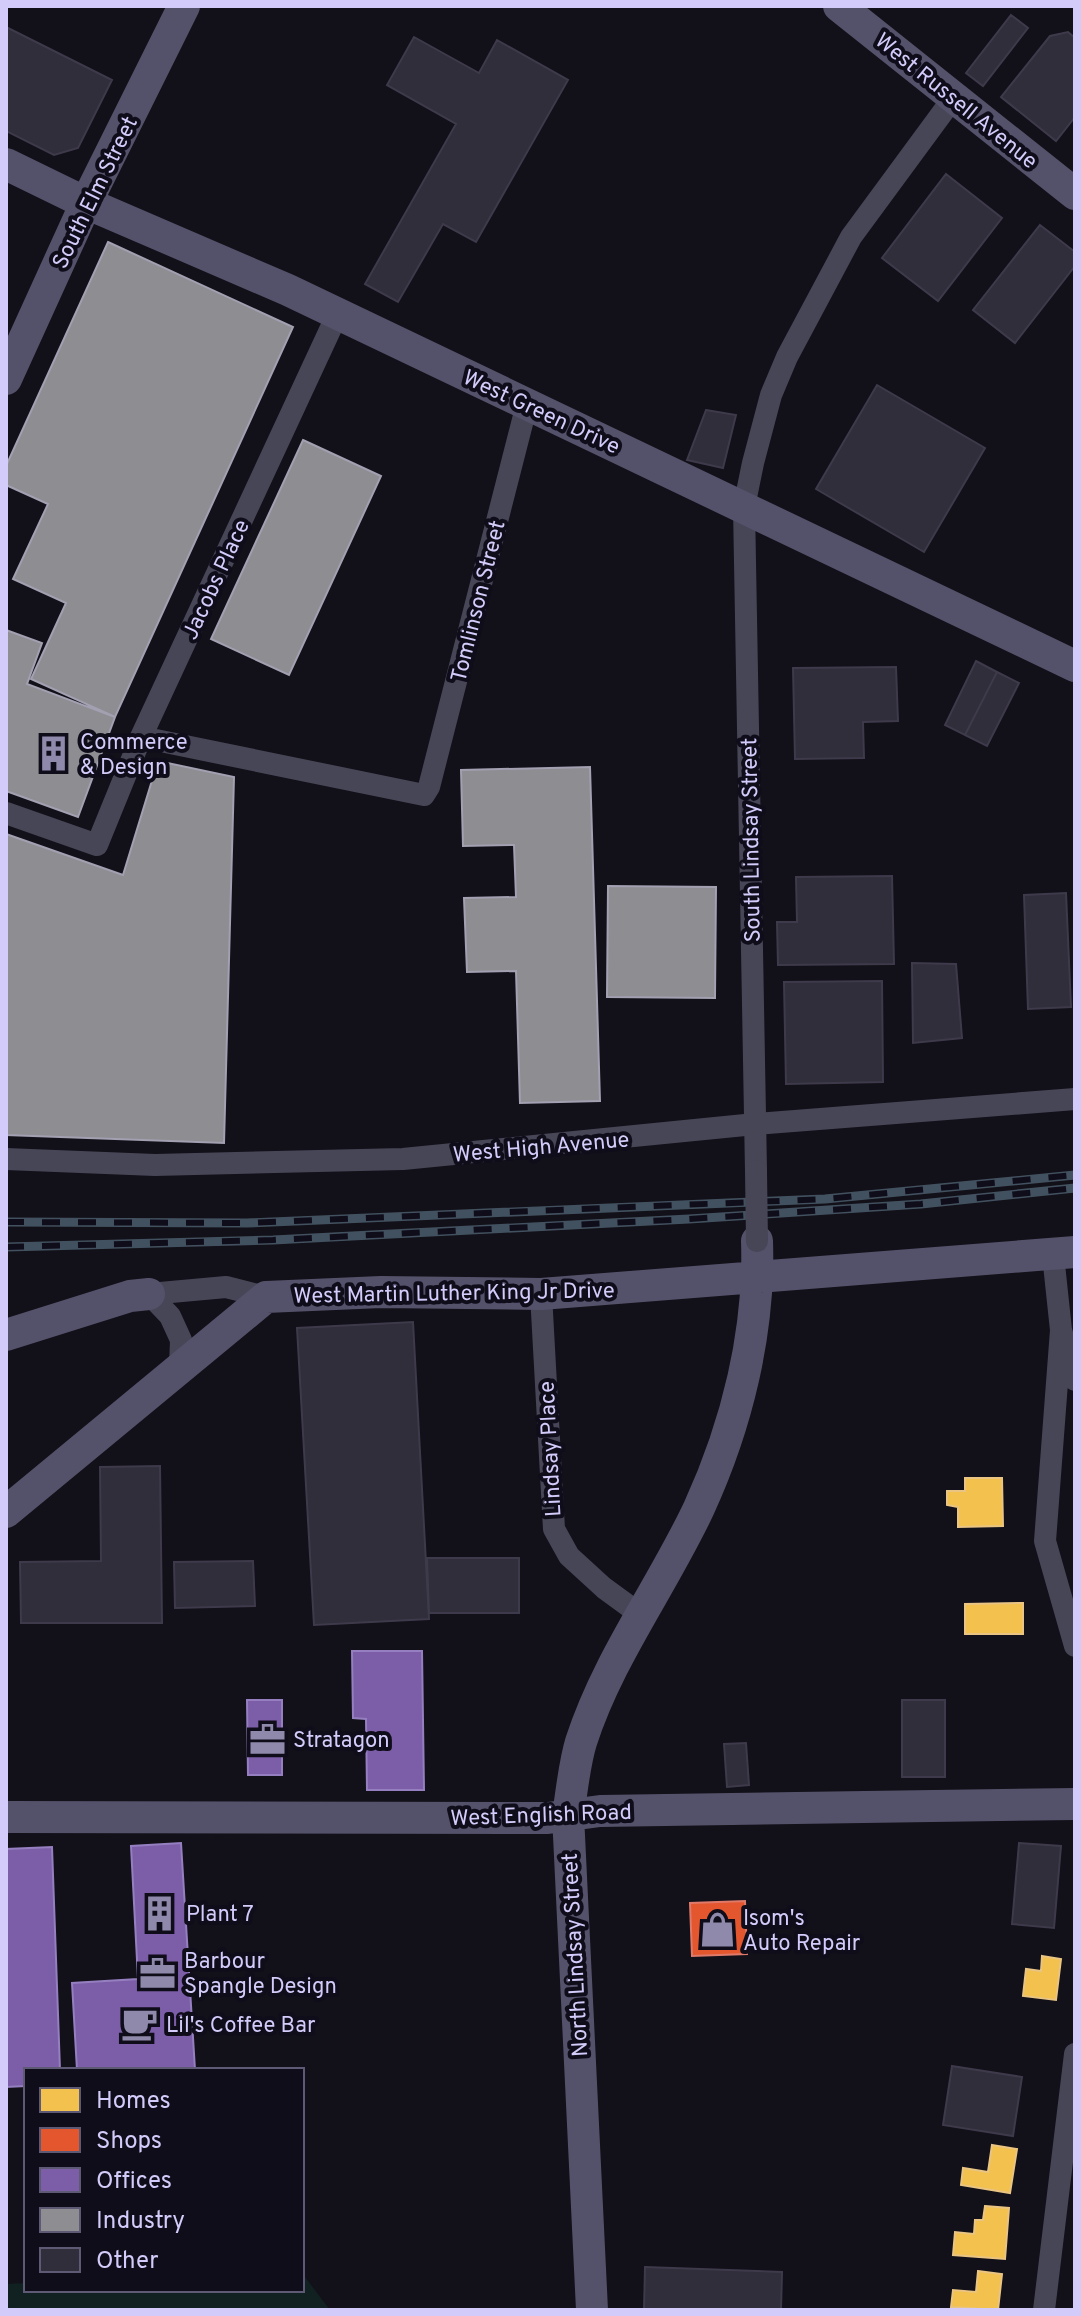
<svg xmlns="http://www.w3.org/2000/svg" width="1081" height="2316" font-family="Overpass,sans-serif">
<rect width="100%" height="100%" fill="#121018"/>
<path fill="#112122" d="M 302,2273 L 330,2310 L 6,2310 L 6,2284 L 26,2283 L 26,2290 L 302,2290 Z"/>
<path fill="#f2c14e" stroke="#e9c482" stroke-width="2" d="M 965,1478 L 1002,1478 L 1003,1526 L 958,1527 L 958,1507 L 947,1505 L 947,1491 L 965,1491 Z
M 1023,1603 L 1023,1634 L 965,1634 L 965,1604 Z
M 1042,1956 L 1061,1959 L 1056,2000 L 1023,1996 L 1026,1969 L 1041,1971 Z
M 992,2145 L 1017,2149 L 1010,2193 L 961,2185 L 963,2168 L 988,2172 Z
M 985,2206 L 1009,2208 L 1005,2259 L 953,2255 L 955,2232 L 974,2234 L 975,2220 L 983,2220 Z
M 978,2271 L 1002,2274 L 998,2310 L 951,2307 L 953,2290 L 976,2292 Z"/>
<path fill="#e4572e" stroke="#df7a6b" stroke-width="2" d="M 745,1901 L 747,1954 L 692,1956 L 690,1903 Z"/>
<path fill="#7b5ea7" stroke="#957fc0" stroke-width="2" d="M 352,1651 L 422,1651 L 424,1790 L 367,1790 L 366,1719 L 353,1718 Z
M 247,1700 L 282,1700 L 282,1775 L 248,1775 Z
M 181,1843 L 195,2070 L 77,2070 L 72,1983 L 138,1979 L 131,1846 Z
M 52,1847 L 60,2070 L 26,2070 L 26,2086 L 6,2087 L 6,1849 Z"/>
<path fill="#8d8d92" stroke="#a2a0b1" stroke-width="2" d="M 108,242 L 293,327 L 115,717 L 31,679 L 66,603 L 13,579 L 48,504 L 6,485 L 6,466 Z
M 303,440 L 381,476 L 289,675 L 211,639 Z
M 6,630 L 42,643 L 27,684 L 115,717 L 78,817 L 6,791 Z
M 158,761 L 234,777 L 224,1143 L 6,1135 L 6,834 L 123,875 Z
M 590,767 L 600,1101 L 520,1103 L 516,971 L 467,972 L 464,898 L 516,897 L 514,845 L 463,846 L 461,770 Z
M 608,886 L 716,887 L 715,998 L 607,997 Z"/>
<path fill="#302e3a" stroke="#3e3a4b" stroke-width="2" d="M 1011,15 L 1028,28 L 983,86 L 966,73 Z
M 6,27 L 112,80 L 78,148 L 54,155 L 6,131 Z
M 1068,32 L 1075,38 L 1075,117 L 1056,141 L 1001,97 L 1050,36 Z
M 414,37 L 479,73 L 497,40 L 568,80 L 476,242 L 443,224 L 398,302 L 365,284 L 456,124 L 387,85 Z
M 946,174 L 1002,218 L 938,301 L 882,258 Z
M 1040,225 L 1075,252 L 1075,266 L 1015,343 L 973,310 Z
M 877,385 L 985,448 L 924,552 L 816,489 Z
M 706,410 L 736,415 L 723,468 L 687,460 Z
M 976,661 L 997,672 L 965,735 L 945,725 Z
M 896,667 L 898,721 L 863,722 L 864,758 L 795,759 L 793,668 Z
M 997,672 L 1019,683 L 987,746 L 965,735 Z
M 892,876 L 894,964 L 778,965 L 777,922 L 797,922 L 796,877 Z
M 1066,893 L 1071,1007 L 1028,1009 L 1024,895 Z
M 912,963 L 956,964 L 962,1038 L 913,1043 Z
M 882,981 L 883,1082 L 786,1084 L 784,982 Z
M 413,1322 L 429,1619 L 314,1625 L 297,1328 Z
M 160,1466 L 162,1623 L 21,1623 L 20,1562 L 101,1561 L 100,1467 Z
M 427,1558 L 519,1558 L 519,1613 L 429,1613 Z
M 253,1561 L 255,1606 L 175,1608 L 174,1562 Z
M 902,1700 L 945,1700 L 945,1777 L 902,1777 Z
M 746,1743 L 749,1785 L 727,1787 L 724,1744 Z
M 1019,1843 L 1061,1846 L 1054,1928 L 1012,1924 Z
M 952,2066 L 1022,2077 L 1013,2136 L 943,2125 Z
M 645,2267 L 782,2272 L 781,2310 L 644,2310 Z"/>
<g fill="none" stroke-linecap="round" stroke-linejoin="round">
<path stroke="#474657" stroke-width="22" d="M 141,737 L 424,795 L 429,787 L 527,404
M 6,813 L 97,845 L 141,737 L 337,315
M 6,1159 L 155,1165 L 403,1159 L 755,1124 L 1075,1099
M 756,1171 L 744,507 L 753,463 L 771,395 L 787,357 L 851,237 L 954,97
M 1053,1255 L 1061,1330 L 1075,1380
M 149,1294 L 226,1287 L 266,1297
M 149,1294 L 170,1316 L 181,1340 L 180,1367
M 541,1294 L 554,1529 L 569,1556 L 604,1588 L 641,1615
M 1061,1330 L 1045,1541 L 1075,1646
M 1044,2310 L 1075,2054"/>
<path stroke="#54516a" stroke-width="32" d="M 839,6 L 1075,194
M 6,164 L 86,203 L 288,290 L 1075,666
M 6,379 L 86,203 L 184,6
M 6,1335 L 130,1296 L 149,1294
M 6,1512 L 266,1297 L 381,1292 L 541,1294 L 1075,1252
M 6,1817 L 548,1818 L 600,1811 L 1075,1804
M 592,2310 L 568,1815 C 572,1791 574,1765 581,1742 C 608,1658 662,1587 699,1508 C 737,1425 760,1332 757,1241"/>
<defs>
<path id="rail" d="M 6,1222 L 247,1223 L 825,1199 L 1075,1175
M 6,1247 L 273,1240 L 689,1219 L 921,1204 L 1075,1188"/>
</defs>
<use href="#rail" stroke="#42515f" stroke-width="9"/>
<use href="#rail" stroke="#100d1b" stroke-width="6" stroke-dasharray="18" stroke-linecap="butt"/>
<path stroke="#474657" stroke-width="22" d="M 756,1171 L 757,1241"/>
</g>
<defs>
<symbol id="building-bare" viewBox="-9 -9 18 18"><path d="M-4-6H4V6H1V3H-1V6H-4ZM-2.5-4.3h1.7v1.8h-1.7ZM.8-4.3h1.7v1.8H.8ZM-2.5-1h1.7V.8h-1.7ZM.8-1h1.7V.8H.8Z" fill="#8f8aab" stroke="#100d1b" stroke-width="2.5" paint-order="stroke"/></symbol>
<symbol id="office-bare" viewBox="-9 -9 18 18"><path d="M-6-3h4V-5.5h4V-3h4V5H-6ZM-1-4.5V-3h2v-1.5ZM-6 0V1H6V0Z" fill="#8f8aab" stroke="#100d1b" stroke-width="2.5" paint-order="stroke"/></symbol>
<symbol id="shop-bare" viewBox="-9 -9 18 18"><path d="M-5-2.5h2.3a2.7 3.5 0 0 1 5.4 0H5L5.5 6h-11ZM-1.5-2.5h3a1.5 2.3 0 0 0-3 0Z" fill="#8f8aab" stroke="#100d1b" stroke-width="2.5" paint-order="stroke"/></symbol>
<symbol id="cafe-bare" viewBox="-9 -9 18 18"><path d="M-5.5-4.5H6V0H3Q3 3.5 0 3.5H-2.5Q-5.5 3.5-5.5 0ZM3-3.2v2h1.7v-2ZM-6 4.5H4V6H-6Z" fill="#8f8aab" stroke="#100d1b" stroke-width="2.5" paint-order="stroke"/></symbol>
</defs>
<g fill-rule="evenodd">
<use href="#building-bare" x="28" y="728" width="51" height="51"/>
<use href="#office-bare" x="242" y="1714" width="51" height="51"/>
<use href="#building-bare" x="134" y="1888" width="51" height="51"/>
<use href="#shop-bare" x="692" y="1904" width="51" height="51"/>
<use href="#office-bare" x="132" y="1948" width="51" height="51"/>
<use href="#cafe-bare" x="114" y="1998" width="51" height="51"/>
</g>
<g text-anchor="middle" stroke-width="8" stroke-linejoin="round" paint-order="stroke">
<g font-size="22" fill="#d3ccfa" stroke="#100d1b">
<text transform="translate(957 100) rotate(39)" y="8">West Russell Avenue</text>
<text transform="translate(94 192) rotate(-64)" y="8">South Elm Street</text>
<text transform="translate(542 411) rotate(25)" y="8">West Green Drive</text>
<text transform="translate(215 579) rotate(-65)" y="8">Jacobs Place</text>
<text transform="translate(477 601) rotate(-76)" y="8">Tomlinson Street</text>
<text transform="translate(750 840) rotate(-91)" y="8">South Lindsay Street</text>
<text transform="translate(541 1146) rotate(-5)" y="8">West High Avenue</text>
<text transform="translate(454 1292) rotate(-1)" y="8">West Martin Luther King Jr Drive</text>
<text transform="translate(549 1449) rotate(-93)" y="8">Lindsay Place</text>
<text transform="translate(541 1814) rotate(-2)" y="8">West English Road</text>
<text transform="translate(574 1955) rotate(-93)" y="8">North Lindsay Street</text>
</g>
<g font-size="22" fill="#d3ccfa" stroke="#100d1b" text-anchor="start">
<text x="80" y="749">Commerce<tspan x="80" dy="25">&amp; Design</tspan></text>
<text x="293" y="1747">Stratagon</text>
<text x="186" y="1921">Plant 7</text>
<text x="743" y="1925">Isom's<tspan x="743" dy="25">Auto Repair</tspan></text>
<text x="184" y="1968">Barbour<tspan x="184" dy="25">Spangle Design</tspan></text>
<text x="166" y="2032">Lil's Coffee Bar</text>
</g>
</g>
<rect width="1081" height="2316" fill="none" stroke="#d3ccfa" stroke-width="16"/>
<rect x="24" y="2068" width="280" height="224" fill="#100d1b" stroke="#5e5974" stroke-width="2"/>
<rect x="40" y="2088" width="40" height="24" fill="#f2c14e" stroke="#5e5974" stroke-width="2"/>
<text x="96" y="2108" font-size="24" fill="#d3ccfa">Homes</text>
<rect x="40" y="2128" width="40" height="24" fill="#e4572e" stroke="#5e5974" stroke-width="2"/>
<text x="96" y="2148" font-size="24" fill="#d3ccfa">Shops</text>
<rect x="40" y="2168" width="40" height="24" fill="#7b5ea7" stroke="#5e5974" stroke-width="2"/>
<text x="96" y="2188" font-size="24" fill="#d3ccfa">Offices</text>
<rect x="40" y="2208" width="40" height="24" fill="#8d8d92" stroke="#5e5974" stroke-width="2"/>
<text x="96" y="2228" font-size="24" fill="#d3ccfa">Industry</text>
<rect x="40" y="2248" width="40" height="24" fill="#302e3a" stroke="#5e5974" stroke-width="2"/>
<text x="96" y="2268" font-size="24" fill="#d3ccfa">Other</text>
</svg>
